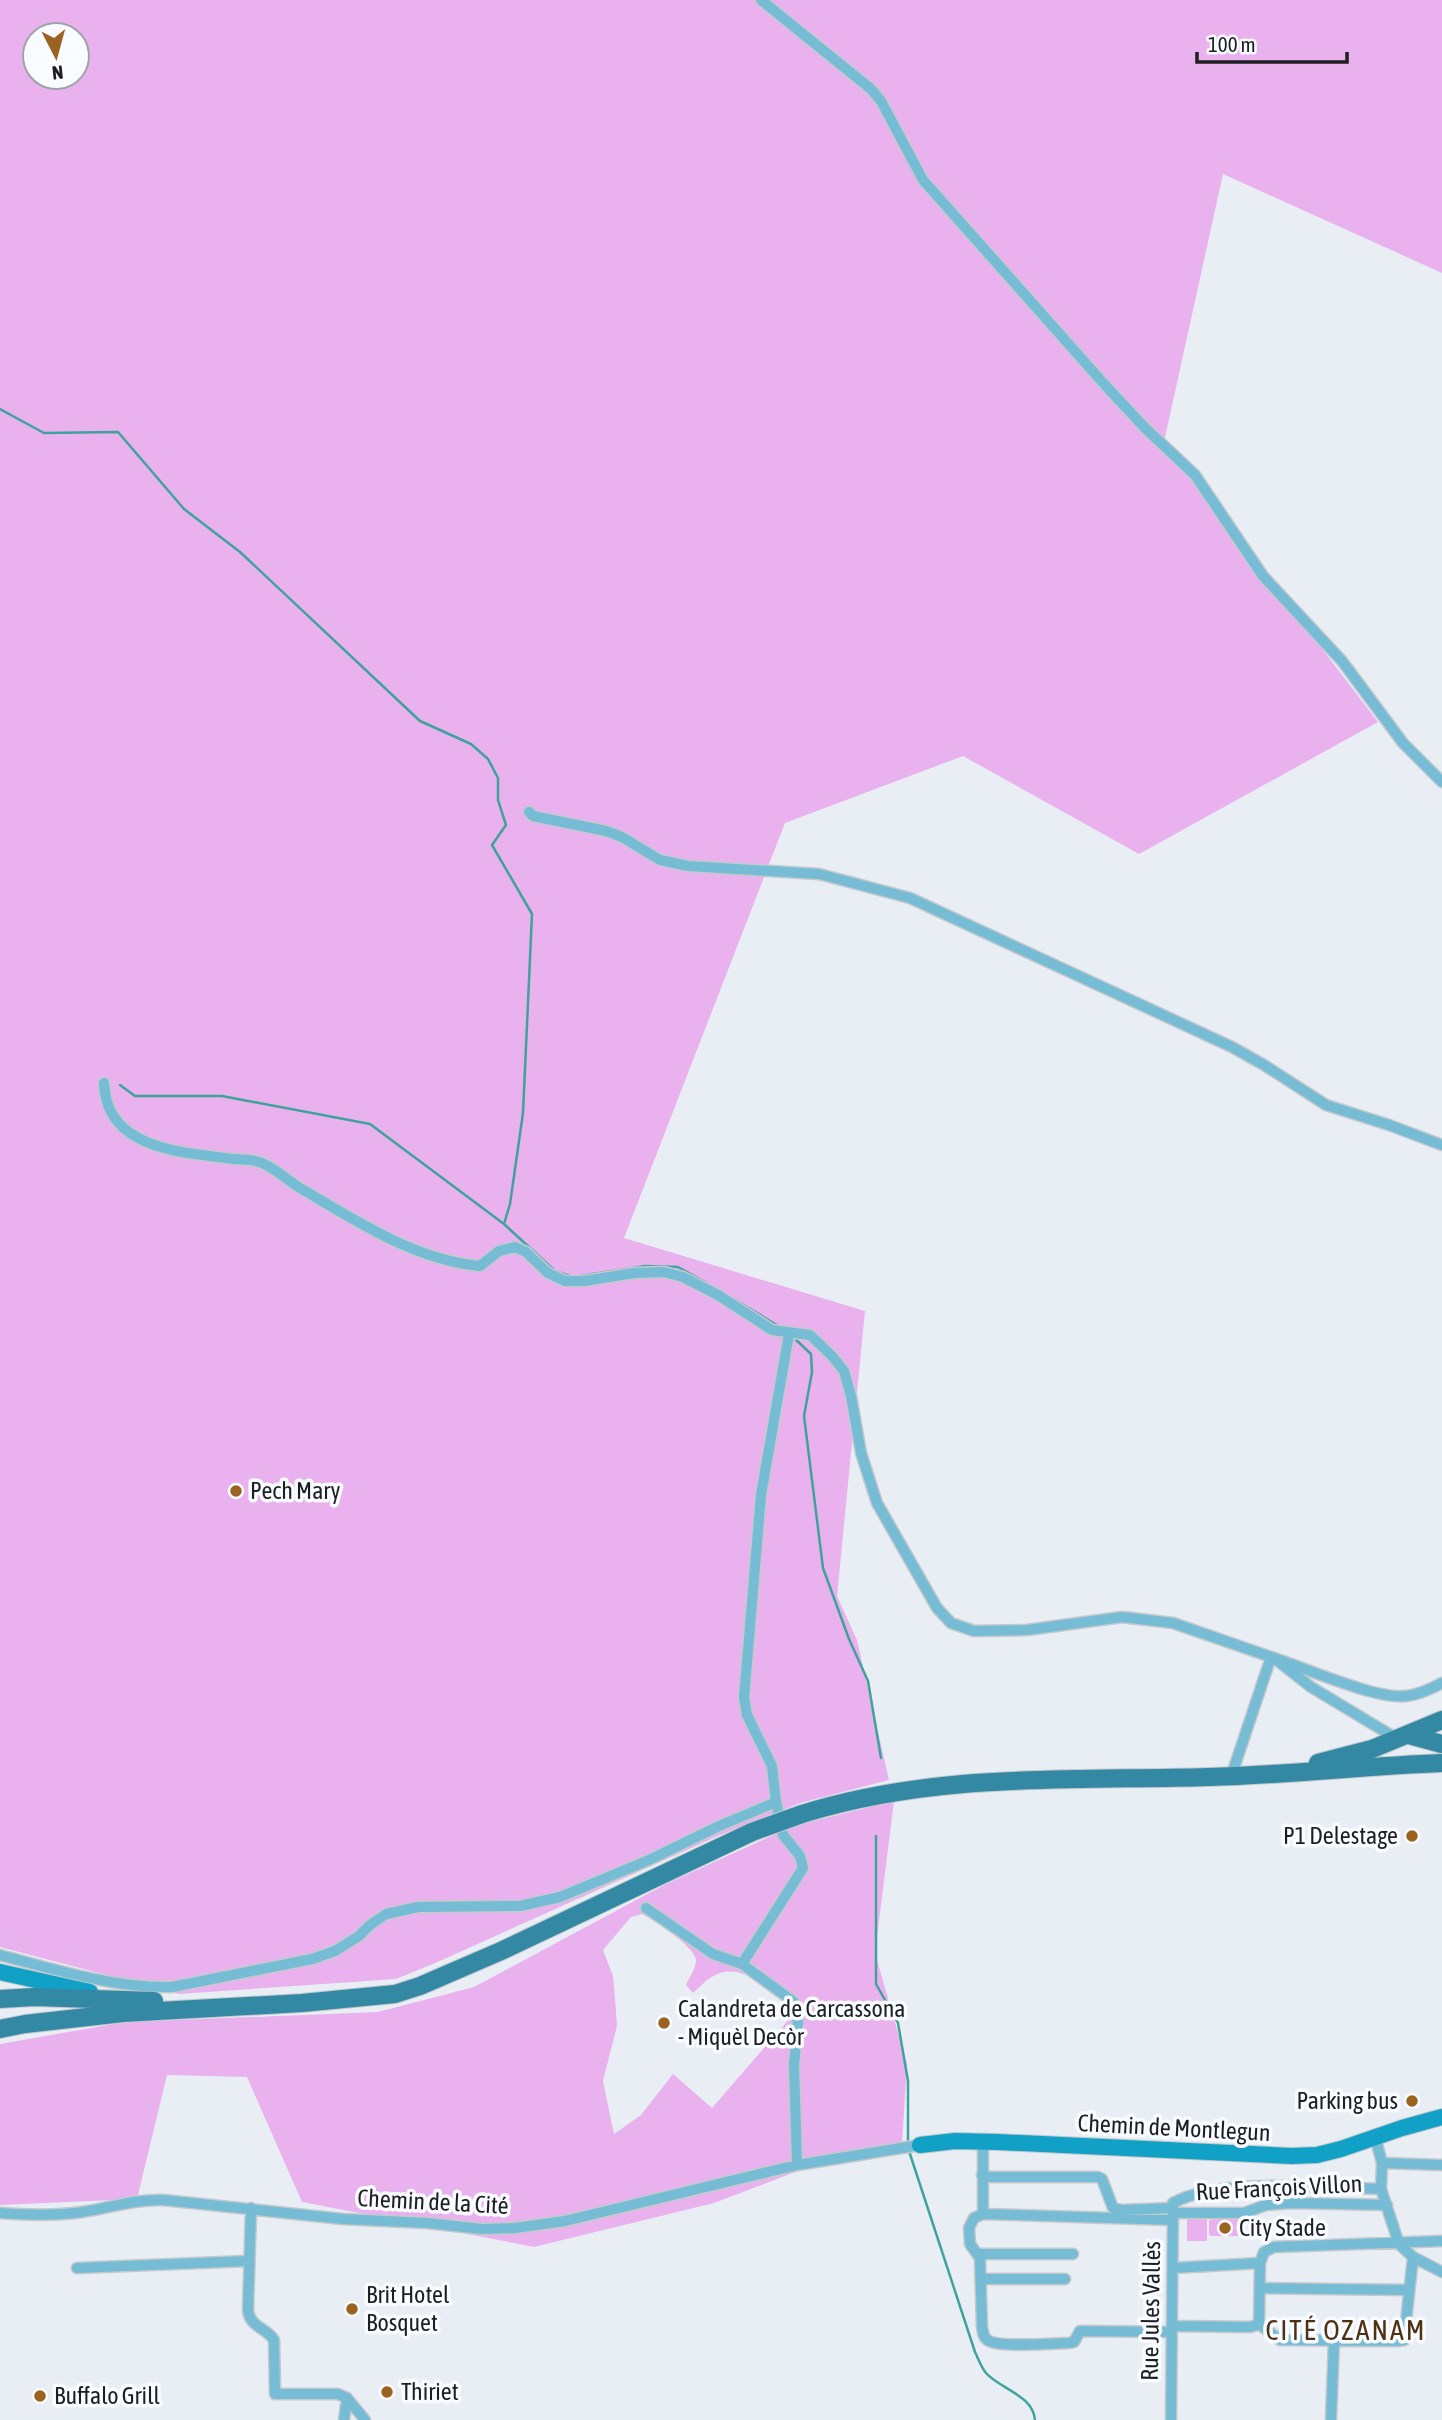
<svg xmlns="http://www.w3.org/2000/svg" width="1442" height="2420" font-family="'Asap Condensed',sans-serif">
<rect width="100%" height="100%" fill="#e9eef4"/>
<path fill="#e9b2ef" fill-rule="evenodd" d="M 0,0 L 1442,0 L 1442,273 L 1223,174 L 1164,442 L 1378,722 L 1139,854 L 963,756 L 785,823 L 624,1238 L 865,1311 L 837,1596 L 857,1640 L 889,1780 L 800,1803 L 718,1836 L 433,1964 L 396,1979 L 179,1994 L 0,1947 ZM 35,35 L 77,35 L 77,77 L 35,77 Z
M 894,1801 L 875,1953 L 907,2064 L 902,2144 L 806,2168 L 714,2203 L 534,2247 L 302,2202 L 247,2077 L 167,2075 L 137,2199 L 0,2205 L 0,2044 L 125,2022 L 378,2012 L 474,1987 L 666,1884 L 793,1826 ZM 642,1914 C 654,1920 695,1947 696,1960 C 696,1968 689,1978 686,1985 L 693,1993 C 699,1988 704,1982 710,1978 C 740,1958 767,1989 789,2007 L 790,2018 L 712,2108 L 673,2074 L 641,2115 L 614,2134 L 603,2081 L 617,2026 L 615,1998 L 613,1976 L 603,1950 L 631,1917 Z
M 1187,2216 L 1207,2216 L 1207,2241 L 1187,2241 Z
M 1212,2219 L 1238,2219 L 1240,2221 L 1240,2234 L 1238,2236 L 1211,2236 L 1209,2234 L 1209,2221 Z"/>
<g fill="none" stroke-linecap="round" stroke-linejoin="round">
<path stroke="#3fa39c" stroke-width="2.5" d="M 0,409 L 44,433 L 118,432 L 184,509 L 240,552 L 420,721 L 471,744 L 488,759 L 498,778 L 498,800 L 506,825 L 492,845 L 532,914 L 523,1113 L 510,1204 L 504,1224
M 120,1085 L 135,1096 L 222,1096 L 370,1124 L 504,1224 L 555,1271 L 573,1277
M 580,1276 L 645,1266 L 678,1267 L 708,1284
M 732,1298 L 780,1327
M 793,1337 L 811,1354 L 812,1372 L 804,1416 L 823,1568 L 849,1639 L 868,1681 L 881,1758
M 876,1836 L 876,1984 L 898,2023 L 908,2081 L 908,2145
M 909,2151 L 975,2352 C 978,2358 981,2367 986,2373 C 1000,2389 1033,2395 1035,2420"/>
<defs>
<path id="street" d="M 761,0 L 871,89 L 881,101 L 923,180 L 1105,385 L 1145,428 L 1195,475 L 1263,576 L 1342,661 L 1403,743 L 1442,782
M 529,812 L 533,816 L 606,831 L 622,837 L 660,860 L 688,866 L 819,874 L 910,898 L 1232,1047 L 1264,1065 L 1326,1105 L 1389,1125 L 1442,1145
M 104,1083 C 105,1104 112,1120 130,1133 C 160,1153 197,1154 233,1159 C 241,1160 251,1159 259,1162 C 273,1166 287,1180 300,1188 C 355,1220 414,1260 480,1266 L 499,1251 L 515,1247 L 526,1252 L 548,1273 L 565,1281 L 584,1281 L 634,1273 L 664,1272 L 683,1277 L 718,1295 L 772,1330 L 810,1335 L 832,1356 L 844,1371 L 851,1396 L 861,1453 L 877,1503 L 937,1608 L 951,1623 L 974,1631 L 1027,1630 L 1122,1617 L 1173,1623 L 1274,1658
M 1399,1740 L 1311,1687 L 1274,1658 C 1305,1668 1377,1700 1406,1696 C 1419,1695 1431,1689 1442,1683
M 1232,1774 L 1271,1657
M 646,1908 L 713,1954 L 742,1964 L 794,2002 L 798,2022 L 794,2064 L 797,2165
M 0,1955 C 56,1970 114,1988 172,1987 L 312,1959 L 335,1951 L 359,1936 L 370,1925 L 386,1914 L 418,1907 L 520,1906 L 560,1897 L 649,1860 L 719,1826 L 776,1802
M 742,1964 L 803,1868 L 800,1856 L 783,1835 L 776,1802 L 772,1766 L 747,1715 L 744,1698 L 761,1495 L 789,1334
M 1375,2136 L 1382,2163 L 1381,2189 L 1399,2244 L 1413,2257 L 1442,2272
M 983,2142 L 983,2214 L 1173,2220
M 1382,2163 L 1442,2165
M 982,2175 L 992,2177 L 1098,2177 L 1102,2179 L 1113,2208 L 1122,2210 L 1173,2208
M 251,2208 L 248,2311 C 251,2328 266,2327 274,2340 L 275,2394 L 338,2394 L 347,2398 L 365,2420
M 0,2213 C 27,2215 55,2216 82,2212 C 109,2208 136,2199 163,2200 L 343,2219 L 427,2223 L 482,2229 L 515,2228 L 565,2221 L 797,2165 L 920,2145
M 1173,2213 L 1244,2213 L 1266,2205 L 1291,2203 L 1387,2205
M 983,2214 L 974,2218 L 969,2228 L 970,2244 L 980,2258 L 982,2327 C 983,2332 983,2338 989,2341 C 1003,2348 1051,2343 1069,2343 L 1074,2342 L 1080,2331 L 1172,2332
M 979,2254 L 1073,2254
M 1413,2257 L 1404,2340 L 1398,2341 L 1280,2340 L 1259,2324 L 1260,2263 L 1264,2252 L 1274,2247 L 1442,2241
M 77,2268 L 248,2261
M 1173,2268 L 1260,2263
M 981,2279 L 1065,2279
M 1260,2288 L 1409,2290
M 1172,2326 L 1250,2327 L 1259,2324
M 344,2420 L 347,2398
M 1171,2420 L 1173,2203 C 1219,2177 1327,2188 1381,2189
M 1331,2420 L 1334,2341"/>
<path id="secondary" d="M 0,1972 L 90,1992
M 920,2145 L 955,2141 L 998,2142 L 1292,2156 L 1317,2155 L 1341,2149 L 1402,2128 L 1442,2117"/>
<path id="primary" d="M 1409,1735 L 1442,1744
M 1318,1763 L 1372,1749 L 1442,1720
M 802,1814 C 937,1772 1070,1781 1209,1777 C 1287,1775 1364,1766 1442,1763
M 0,1999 L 34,1997 L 154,2001
M 0,2029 L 25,2024 L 123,2013 L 302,2003 L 395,1994 L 420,1986 L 501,1951 L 752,1832"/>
</defs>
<use href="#street" stroke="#c4c9ce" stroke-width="13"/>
<use href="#secondary" stroke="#c4c9ce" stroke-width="18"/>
<use href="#primary" stroke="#c4c9ce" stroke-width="20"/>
<use href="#street" stroke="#75bcd4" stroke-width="10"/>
<use href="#secondary" stroke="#11a1c6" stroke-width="16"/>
<use href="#primary" stroke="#3388a3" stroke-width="18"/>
<defs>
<path id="primary-bridge" d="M 752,1832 L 802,1814"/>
</defs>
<use href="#primary-bridge" stroke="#c4c9ce" stroke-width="20" stroke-linecap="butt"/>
<use href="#primary-bridge" stroke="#3388a3" stroke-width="18"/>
</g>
<g fill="#9c6220" stroke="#f8fbff" stroke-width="2.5">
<circle cx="236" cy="1491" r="7"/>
<circle cx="1412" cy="1836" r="7"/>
<circle cx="664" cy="2023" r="7"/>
<circle cx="1412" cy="2101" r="7"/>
<circle cx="1225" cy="2228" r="7"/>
<circle cx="352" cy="2309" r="7"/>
<circle cx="387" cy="2392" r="7"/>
<circle cx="40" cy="2396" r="7"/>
</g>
<g text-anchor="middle" stroke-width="7" stroke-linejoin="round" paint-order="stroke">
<g font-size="24" fill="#1d1e20" stroke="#f8fbff" text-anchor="start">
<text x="250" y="1499">Pech Mary</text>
<text x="1398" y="1844" text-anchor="end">P1 Delestage</text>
<text x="678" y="2017">Calandreta de Carcassona<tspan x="678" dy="28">- Miquèl Decòr</tspan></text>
<text x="1398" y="2109" text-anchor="end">Parking bus</text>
<text x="1239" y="2236">City Stade</text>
<text x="366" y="2303">Brit Hotel<tspan x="366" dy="28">Bosquet</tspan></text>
<text x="401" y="2400">Thiriet</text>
<text x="54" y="2404">Buffalo Grill</text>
</g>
<g font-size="24" fill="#1d1e20" stroke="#f8fbff">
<text transform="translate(1174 2128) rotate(3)" y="8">Chemin de Montlegun</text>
<text transform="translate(1279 2188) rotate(-3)" y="8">Rue François Villon</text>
<text transform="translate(433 2202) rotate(3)" y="8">Chemin de la Cité</text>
<text transform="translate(1151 2311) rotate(-89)" y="8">Rue Jules Vallès</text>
</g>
<g font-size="28" letter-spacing="2" fill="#4e3113" stroke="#f8fbff">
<text x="1346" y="2340">CITÉ OZANAM</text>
</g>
</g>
<g transform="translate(56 56) rotate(174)"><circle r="33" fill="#f8fbff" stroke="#a0a3a6" stroke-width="2"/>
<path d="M0-5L12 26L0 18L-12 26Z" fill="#9c6220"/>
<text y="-10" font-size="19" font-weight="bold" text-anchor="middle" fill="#1d1e20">N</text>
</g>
<path d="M1197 52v10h150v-10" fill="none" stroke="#1d1e20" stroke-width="3.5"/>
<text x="1208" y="52" font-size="21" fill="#1d1e20" stroke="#f8fbff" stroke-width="5" paint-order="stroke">100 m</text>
</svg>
